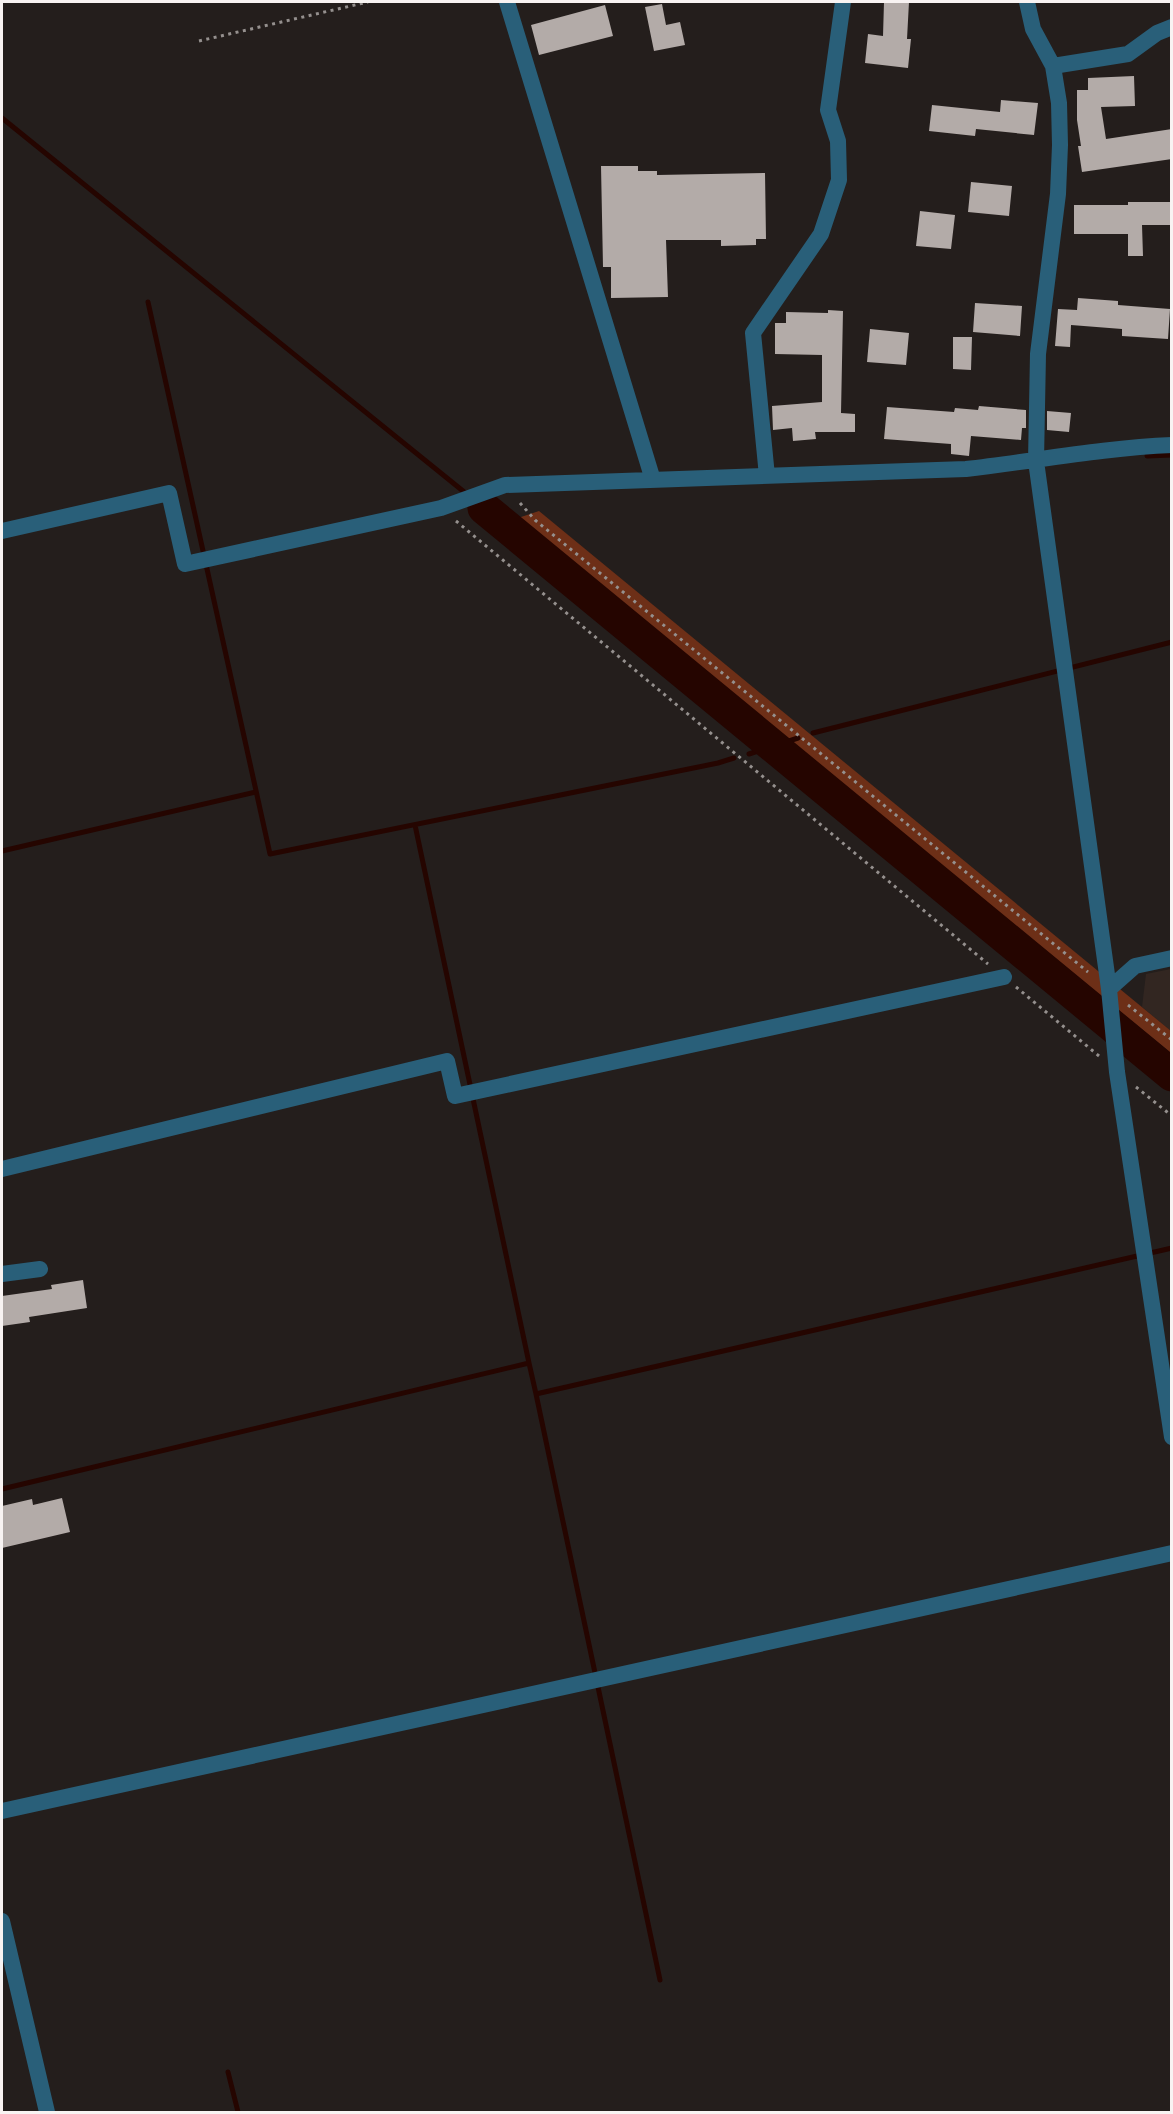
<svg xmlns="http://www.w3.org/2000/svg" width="1173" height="2114" font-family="Georgia,serif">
<rect width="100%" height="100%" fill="#241e1c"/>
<path fill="#322621" d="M 1171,969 L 1171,1031 L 1142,1007 L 1146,974 Z"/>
<path fill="#6d2f17" d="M 539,511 L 1171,1031 L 1171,1053 L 518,518 Z"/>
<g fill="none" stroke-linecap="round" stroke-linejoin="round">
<path stroke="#250500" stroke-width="5" d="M 2,118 L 484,508
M 148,302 L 270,854 L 718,763 L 734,758
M 1147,456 L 1172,455
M 813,733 L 1172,642
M 749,754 L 798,738
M 415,825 L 529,1363
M 2,851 L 256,792
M 536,1394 L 660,1980
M 2,1489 L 529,1363 L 536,1394 L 1172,1248
M 228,2072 L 238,2112"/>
<path stroke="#250500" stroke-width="33" d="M 484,508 L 1172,1075"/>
</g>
<path fill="#b3aba8" d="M 884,2 L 909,2 L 907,39 L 911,39 L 908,68 L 865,63 L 868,34 L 883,36 Z
M 662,4 L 666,25 L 680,22 L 685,45 L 654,51 L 645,7 Z
M 605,5 L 613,36 L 539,55 L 531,25 Z
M 1134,76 L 1135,106 L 1101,107 L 1106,139 L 1172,129 L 1172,159 L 1082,172 L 1078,146 L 1081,146 L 1077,120 L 1077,90 L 1088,90 L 1088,78 Z
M 1001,100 L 1038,103 L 1034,135 L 976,129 L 975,136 L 929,131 L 932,105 L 1000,112 Z
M 601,166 L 638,166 L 638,171 L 657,171 L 657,175 L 765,173 L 766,239 L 756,239 L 756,245 L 721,246 L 721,240 L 666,240 L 668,297 L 611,298 L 611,267 L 603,267 Z
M 971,182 L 1012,186 L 1009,216 L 968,212 Z
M 1128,202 L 1172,202 L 1172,225 L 1142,225 L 1143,256 L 1128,256 L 1128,234 L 1074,234 L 1074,205 L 1128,205 Z
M 920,211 L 955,215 L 951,249 L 916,246 Z
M 1078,298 L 1118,301 L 1118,305 L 1170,309 L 1168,339 L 1122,336 L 1122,329 L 1071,325 L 1070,347 L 1055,346 L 1058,309 L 1077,310 Z
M 975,303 L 1022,306 L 1020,336 L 973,332 Z
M 828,310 L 843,311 L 841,413 L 855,414 L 855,432 L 815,432 L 816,439 L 793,441 L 792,428 L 773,430 L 772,406 L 822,402 L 822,355 L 775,354 L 775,323 L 786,323 L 786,312 L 828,313 Z
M 870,329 L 909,333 L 906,365 L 867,362 Z
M 953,337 L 972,337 L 971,370 L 953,369 Z
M 979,406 L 1026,410 L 1026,428 L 1022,428 L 1021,440 L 971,436 L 969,456 L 951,454 L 951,444 L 884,439 L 887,407 L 954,412 L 955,408 L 978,410 Z
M 1047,411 L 1071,413 L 1069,432 L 1047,430 Z
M 83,1280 L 87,1308 L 29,1317 L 30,1322 L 2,1326 L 2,1296 L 52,1289 L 51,1285 Z
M 62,1498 L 70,1532 L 2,1548 L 2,1506 L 32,1499 L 33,1505 Z"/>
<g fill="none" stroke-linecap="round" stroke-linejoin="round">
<path stroke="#95908e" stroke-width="3" stroke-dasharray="3 4.5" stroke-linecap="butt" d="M 199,41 L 368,2
M 520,503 L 535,520 L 1088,972
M 456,521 L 988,964
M 1016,987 L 1099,1056
M 1128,1005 L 1172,1040
M 1136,1087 L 1172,1116"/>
<path stroke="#295f79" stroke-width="16" d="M 507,2 L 653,480
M 1027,2 L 1033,29 L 1053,66 L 1059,103 L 1060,145 L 1058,194 L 1038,354 L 1036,461 L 1109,989 L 1117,1072 L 1172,1437
M 1053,66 L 1128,54 L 1157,33 L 1172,27
M 767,476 L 753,333 L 821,234 L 839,180 L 838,141 L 828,110 L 843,2
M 2,531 L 169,493 L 185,564 L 441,508 L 505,485 L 966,469 C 1035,461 1103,448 1172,445
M 1109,989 L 1135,966 L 1172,958
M 2,1169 L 447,1061 L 455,1096 L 1004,977
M 2,1274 L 40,1269
M 2,1811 L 1172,1553
M 2,1921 L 47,2112"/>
</g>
<rect width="1173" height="2114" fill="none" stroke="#f8f3f2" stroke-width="6"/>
</svg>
